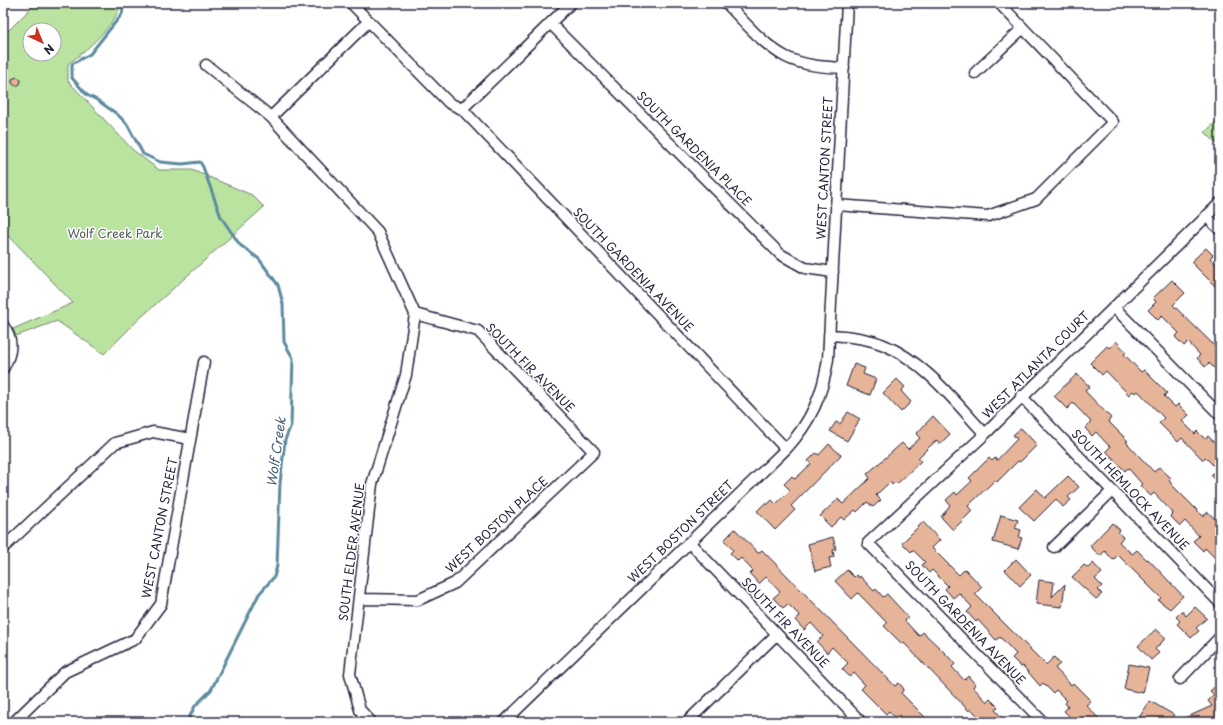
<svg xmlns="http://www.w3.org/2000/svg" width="1223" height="725" font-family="'Playpen Sans',sans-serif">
<rect width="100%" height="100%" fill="#fff"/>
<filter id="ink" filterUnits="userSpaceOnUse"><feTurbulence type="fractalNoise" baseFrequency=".025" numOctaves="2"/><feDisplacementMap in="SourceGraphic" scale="8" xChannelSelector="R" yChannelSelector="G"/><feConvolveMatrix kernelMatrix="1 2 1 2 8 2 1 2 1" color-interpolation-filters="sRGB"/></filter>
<g filter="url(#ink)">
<path fill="#bae3a0" stroke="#6e826e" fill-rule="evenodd" d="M 36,3 L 121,3 C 116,25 86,51 68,64 L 68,81 L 133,150 L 159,170 L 192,170 L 252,195 L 264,207 L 137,321 L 104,354 L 57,321 L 16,336 L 13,329 L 73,303 L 10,237 L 3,236 L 3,36 ZM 30,30 L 54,30 L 54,54 L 30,54 Z
M 1220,118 L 1220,147 L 1205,132 Z"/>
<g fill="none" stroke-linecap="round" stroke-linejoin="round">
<path stroke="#5b8a9d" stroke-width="3" d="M 124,3 L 122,14 L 90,54 L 72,64 L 72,78 L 87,95 L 97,100 L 117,114 L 127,124 L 143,154 L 160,162 L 182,164 L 200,162 L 203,167 L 221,217 L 240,245 L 259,259 L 278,285 L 283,304 L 284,342 L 293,358 L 291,425 L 285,440 L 280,483 L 277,566 L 274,577 L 259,594 L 211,690 L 195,706 L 187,722"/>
</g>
<path fill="#e6b498" stroke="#22223b" d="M 17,77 L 21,80 L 20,84 L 16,86 L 12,83 L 12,79 Z
M 1206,248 L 1213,255 L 1210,258 L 1220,268 L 1220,291 L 1191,262 Z
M 1172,280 L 1185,293 L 1173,305 L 1220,351 L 1220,374 L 1209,363 L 1205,367 L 1197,358 L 1200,355 L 1188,342 L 1184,346 L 1175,337 L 1179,333 L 1162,316 L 1158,320 L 1148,310 L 1156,302 L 1153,298 Z
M 1116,341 L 1126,352 L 1124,354 L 1141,372 L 1144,370 L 1167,393 L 1164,396 L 1175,407 L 1178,404 L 1189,415 L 1182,421 L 1195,434 L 1197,431 L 1205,439 L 1208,436 L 1220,448 L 1220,485 L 1211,475 L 1217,469 L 1205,457 L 1203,460 L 1182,438 L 1178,442 L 1159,423 L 1164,418 L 1138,391 L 1135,393 L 1133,391 L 1129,395 L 1106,371 L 1102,375 L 1090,363 L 1107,346 L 1109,348 Z
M 854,364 L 865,368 L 863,374 L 876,379 L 870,395 L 846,386 Z
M 1077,374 L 1090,387 L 1085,391 L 1111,418 L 1108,421 L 1128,441 L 1126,442 L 1154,472 L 1159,467 L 1171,478 L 1169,480 L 1172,485 L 1203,516 L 1208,512 L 1220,524 L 1220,563 L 1205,548 L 1203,551 L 1193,541 L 1199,536 L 1185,521 L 1180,526 L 1170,516 L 1173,513 L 1154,493 L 1151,496 L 1140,486 L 1142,484 L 1128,468 L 1125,471 L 1106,451 L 1110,447 L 1096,432 L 1092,436 L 1085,428 L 1091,422 L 1073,403 L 1067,409 L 1054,396 Z
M 897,379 L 905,387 L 901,391 L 911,402 L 901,412 L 883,393 Z
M 848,412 L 860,419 L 847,441 L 830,431 L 836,422 L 840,424 Z
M 933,416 L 950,434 L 940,444 L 937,440 L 929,447 L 918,458 L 921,461 L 897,484 L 895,482 L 892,485 L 890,482 L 876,495 L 881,500 L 873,507 L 867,502 L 857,512 L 855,510 L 844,520 L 841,517 L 831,527 L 820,516 L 838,499 L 843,504 L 870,478 L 867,474 L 902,443 L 908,449 L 920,438 L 916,434 Z
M 1021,428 L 1037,445 L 1020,462 L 1018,461 L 997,482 L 995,480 L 968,506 L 972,511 L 953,530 L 941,517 L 950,505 L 946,500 L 955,492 L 957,495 L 972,481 L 969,478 L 989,458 L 992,461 L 995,458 L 997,460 L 1017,439 L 1013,435 Z
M 829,444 L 841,455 L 791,506 L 795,510 L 775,530 L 757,511 L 765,503 L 767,505 L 772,500 L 776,504 L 790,490 L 784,484 L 792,476 L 795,479 L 811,464 L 808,461 L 816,453 L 819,455 Z
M 1068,476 L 1079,487 L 1068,497 L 1071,500 L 1063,507 L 1056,499 L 1034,521 L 1019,507 L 1037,489 L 1045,498 Z
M 1001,515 L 1018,520 L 1015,528 L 1021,530 L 1019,537 L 1022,538 L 1018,549 L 993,542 Z
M 923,522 L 940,540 L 932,548 L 959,575 L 965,569 L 982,587 L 975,594 L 1046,665 L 1054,657 L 1060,664 L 1055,668 L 1071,685 L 1073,683 L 1091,701 L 1086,705 L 1102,722 L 1075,722 L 1064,711 L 1068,707 L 1065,703 L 1067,701 L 1056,690 L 1053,693 L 1043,683 L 1040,686 L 1023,666 L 1021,667 L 1012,658 L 1016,654 L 1000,637 L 996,640 L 978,620 L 976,622 L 967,612 L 972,607 L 959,593 L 953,598 L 945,589 L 948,586 L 932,570 L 929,573 L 922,565 L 925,562 L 913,550 L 911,552 L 902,543 Z
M 1112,523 L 1120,530 L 1118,533 L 1123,537 L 1119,542 L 1132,554 L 1137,550 L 1147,560 L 1148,559 L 1183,596 L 1170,609 L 1158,600 L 1161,598 L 1118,555 L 1113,560 L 1105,551 L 1100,556 L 1090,546 Z
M 735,529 L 758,553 L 762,550 L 895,686 L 899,683 L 904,689 L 901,693 L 930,722 L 905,722 L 899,715 L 895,718 L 889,711 L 886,714 L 861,689 L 865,685 L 854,673 L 850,677 L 842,669 L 848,663 L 832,647 L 827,653 L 817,642 L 823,636 L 811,623 L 804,630 L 795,620 L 800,616 L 788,604 L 783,608 L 773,598 L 780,592 L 766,577 L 759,584 L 750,574 L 753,571 L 741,558 L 738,561 L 730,553 L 733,550 L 724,540 Z
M 833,537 L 836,549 L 833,550 L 834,557 L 829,558 L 831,567 L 815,571 L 808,544 Z
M 1016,559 L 1031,575 L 1020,586 L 1005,570 Z
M 1093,563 L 1102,573 L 1095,579 L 1102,586 L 1098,590 L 1102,594 L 1096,599 L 1072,577 L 1084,565 L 1088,568 Z
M 847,570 L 854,577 L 856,575 L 859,578 L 860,576 L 874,591 L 876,589 L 883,597 L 887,594 L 908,617 L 905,621 L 919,636 L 923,632 L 945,653 L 955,664 L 952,667 L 964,680 L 968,676 L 975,684 L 973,687 L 987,702 L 990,699 L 998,707 L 995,710 L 1006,722 L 984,722 L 971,709 L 969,711 L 903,642 L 902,644 L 884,626 L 887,623 L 858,593 L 852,599 L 835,581 Z
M 1039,580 L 1054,582 L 1052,597 L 1065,584 L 1062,607 L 1036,604 Z
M 1195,607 L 1207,618 L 1196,628 L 1199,631 L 1191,638 L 1177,624 L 1180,621 L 1176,617 L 1182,611 L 1186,616 Z
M 1156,629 L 1166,638 L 1155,649 L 1159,653 L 1151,660 L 1138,646 Z
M 1129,664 L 1149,668 L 1143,693 L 1124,689 Z
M 1220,682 L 1220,714 L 1211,722 L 1176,722 L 1212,706 L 1208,701 L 1214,695 L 1210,691 Z
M 1150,701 L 1174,715 L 1169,722 L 1149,722 L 1140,716 Z"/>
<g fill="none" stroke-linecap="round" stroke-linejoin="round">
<defs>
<path id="minor" d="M 351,3 L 449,103 L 462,109 L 786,449
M 726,3 C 744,21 763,45 786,57 C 804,66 825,67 844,68
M 550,23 L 780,254 L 805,268 L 833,272
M 206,65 L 271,117 L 378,232 L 415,314 L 406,375 L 372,484 L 350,674 L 360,710 L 371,722
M 975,73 L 1023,28
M 462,109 L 571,3
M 271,117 L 369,21
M 836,205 L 988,216 L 1036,199 L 1113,122 L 999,3
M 1206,216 L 1220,230
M 1114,307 L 1220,415
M 3,325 C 14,340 12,353 3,369
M 829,335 C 848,336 867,338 884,345 C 925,362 955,402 985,434
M 1021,396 L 1220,603
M 689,542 L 861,722
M 1054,547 L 1112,491
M 3,548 L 115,443 L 153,432 L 190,439
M 360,599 L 418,600 L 455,583 L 594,452 L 478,331 L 415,314
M 1180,679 L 1220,637
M 14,722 L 65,672 L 135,639 L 161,604 L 204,362
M 504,722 L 786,449 C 811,422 823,394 828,359 L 847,3
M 687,722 L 777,634
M 1043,722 L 868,543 L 985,434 L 1220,203"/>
</defs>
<use href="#minor" stroke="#22223b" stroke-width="13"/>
<use href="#minor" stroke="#fff" stroke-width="10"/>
</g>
</g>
<g text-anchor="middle" stroke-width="3" stroke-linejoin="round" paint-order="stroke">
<g font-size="12" fill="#22223b" stroke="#fff">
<text transform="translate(694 149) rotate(45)" y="4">SOUTH GARDENIA PLACE</text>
<text transform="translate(825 168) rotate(-87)" y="4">WEST CANTON STREET</text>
<text transform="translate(633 270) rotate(46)" y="4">SOUTH GARDENIA AVENUE</text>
<text transform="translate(1036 365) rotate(-45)" y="4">WEST ATLANTA COURT</text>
<text transform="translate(530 368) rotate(45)" y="4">SOUTH FIR AVENUE</text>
<text transform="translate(1130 490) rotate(46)" y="4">SOUTH HEMLOCK AVENUE</text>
<text transform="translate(497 525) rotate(-43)" y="4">WEST BOSTON PLACE</text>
<text transform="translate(160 528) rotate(-79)" y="4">WEST CANTON STREET</text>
<text transform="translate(681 532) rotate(-44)" y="4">WEST BOSTON STREET</text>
<text transform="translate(352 552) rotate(-83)" y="4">SOUTH ELDER AVENUE</text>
<text transform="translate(785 623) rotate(46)" y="4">SOUTH FIR AVENUE</text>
<text transform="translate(965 623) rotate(46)" y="4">SOUTH GARDENIA AVENUE</text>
</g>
<g font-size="12" fill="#505c59" stroke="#fff">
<text x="115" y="238">Wolf Creek Park</text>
</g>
<g font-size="13" font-style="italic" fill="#435f74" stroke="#fff">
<text transform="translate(276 452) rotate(-82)" y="5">Wolf Creek</text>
</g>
</g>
<rect width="1223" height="725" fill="none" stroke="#fff" stroke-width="16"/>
<rect x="8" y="8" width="1207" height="709" fill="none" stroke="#22223b" stroke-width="1.5" filter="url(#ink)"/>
<g transform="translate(42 42) rotate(136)"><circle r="19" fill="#ffffff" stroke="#a7a7b1"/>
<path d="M0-3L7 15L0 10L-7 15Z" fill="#c8321e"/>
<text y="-6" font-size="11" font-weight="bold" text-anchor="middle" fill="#22223b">N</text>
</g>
</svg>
